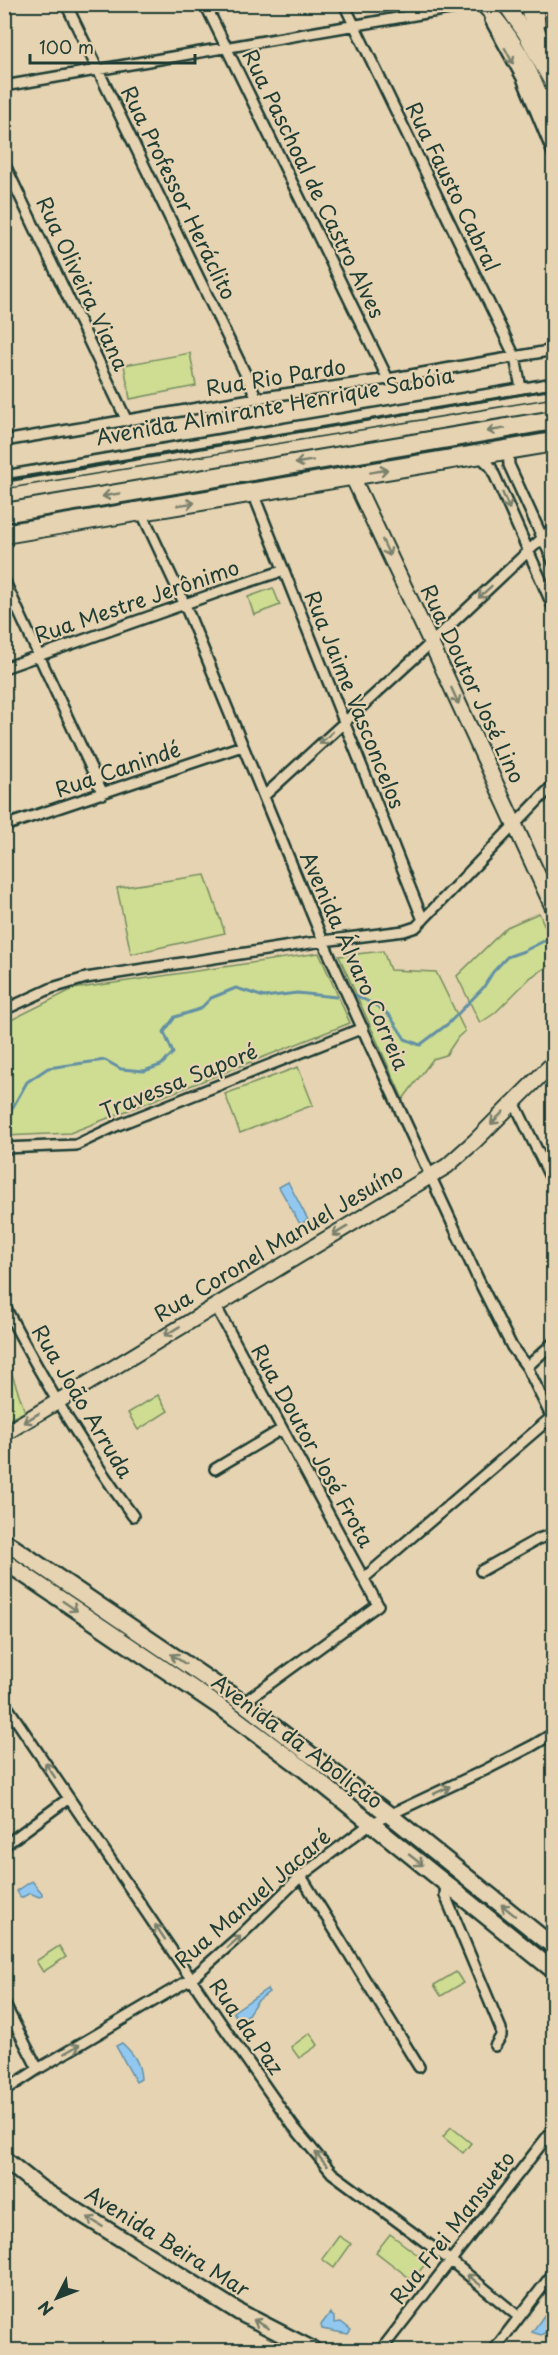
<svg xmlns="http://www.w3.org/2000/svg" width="558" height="2355" font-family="'Playpen Sans',sans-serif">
<rect width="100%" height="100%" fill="#e6d3b1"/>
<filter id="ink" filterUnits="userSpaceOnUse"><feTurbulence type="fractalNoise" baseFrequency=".0167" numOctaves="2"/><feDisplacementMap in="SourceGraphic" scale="12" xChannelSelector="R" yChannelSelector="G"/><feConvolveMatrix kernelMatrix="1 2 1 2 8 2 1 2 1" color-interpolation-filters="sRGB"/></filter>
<g filter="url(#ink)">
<path fill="#cedd91" stroke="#768d62" stroke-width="1.5" d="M 190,353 L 196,386 L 130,399 L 124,365 Z
M 273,588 L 280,605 L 254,615 L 248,597 Z
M 205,875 L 225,933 L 131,954 L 117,888 Z
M 539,913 L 553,945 L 553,963 L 531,977 L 495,1013 L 480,1023 L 457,976 L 507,927 Z
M 383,951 L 390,970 L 436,972 L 465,1031 L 458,1037 L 446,1055 L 433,1059 L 403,1099 L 339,956 Z
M 319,953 L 350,1023 L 70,1133 L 5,1136 L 5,1023 L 73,989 Z
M 298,1067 L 313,1105 L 240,1133 L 225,1094 Z
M 4,1351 L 25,1412 L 5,1421 L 4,1421 Z
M 158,1395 L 168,1411 L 138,1430 L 128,1413 Z
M 59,1946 L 66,1957 L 43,1972 L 36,1961 Z
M 456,1972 L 463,1983 L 441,1996 L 434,1985 Z
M 310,2033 L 318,2045 L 299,2058 L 291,2047 Z
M 451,2127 L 471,2143 L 463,2153 L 443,2137 Z
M 390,2234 L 427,2262 L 412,2280 L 376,2252 Z
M 339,2236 L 351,2244 L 334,2268 L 322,2259 Z"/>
<path fill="#92c8f0" stroke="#6490a5" stroke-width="1.5" d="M 288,1182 L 308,1220 L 300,1224 L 279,1187 Z
M 32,1881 L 42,1893 L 42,1896 L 39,1897 L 30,1893 L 21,1898 L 17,1891 Z
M 267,1989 L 269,1992 L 257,2001 L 245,2019 L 240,2023 L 233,2012 Z
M 122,2043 C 134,2054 140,2063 141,2079 L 136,2082 L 116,2046 Z
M 548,2310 L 553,2315 L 553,2334 L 546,2332 L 541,2335 L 532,2332 Z
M 330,2313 L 334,2317 L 334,2323 L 341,2322 L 351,2330 L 348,2334 L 322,2329 L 321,2325 Z"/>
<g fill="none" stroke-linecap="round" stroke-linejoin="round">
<path stroke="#6490a5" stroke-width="3" d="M 355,995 L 379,1007 L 390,1016 L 405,1039 L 420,1045 L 449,1023 L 483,988 L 493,972 L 507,957 L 524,951 L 546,940
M 4,1114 L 9,1114 L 27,1082 L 48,1068 L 105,1060 L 121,1069 L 144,1071 L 161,1065 L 173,1053 L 164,1032 L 175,1017 L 200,1009 L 211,998 L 236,988 L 264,997 L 297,993 L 336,997"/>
<defs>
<path id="street" d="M 66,4 L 257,398
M 205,4 L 388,379
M 344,4 L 515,357 L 521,388
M 538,4 L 540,24
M 490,20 L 522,78 L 554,156
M 4,86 L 478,4
M 4,163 L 127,421
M 4,441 L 257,398 L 388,379 L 554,350
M 508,450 L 509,465 L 554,563
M 479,455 L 491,467 L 554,609
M 4,476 L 554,383
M 253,493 L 423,920
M 141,511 L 185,605 L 323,941 L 369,1043 L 478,1279 L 512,1347 L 527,1367 L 549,1412 L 554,1416
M 4,580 L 103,794
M 4,668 L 230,588 L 282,571
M 264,796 L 431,643 L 554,527
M 4,826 L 242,746
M 4,1010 L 52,988 L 86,978 L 323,941 L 404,931 L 416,927 L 554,784
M 514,1102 L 554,1185
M 4,1148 L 76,1145 L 118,1125 L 363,1028
M 4,1305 C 42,1378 84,1450 133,1516
M 215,1305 L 378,1605 L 243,1703
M 527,1367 L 554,1342
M 215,1469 L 282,1429
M 481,1571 L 538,1539 L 554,1534
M 364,1578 L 554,1415
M 4,1702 L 223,2026 L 293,2126 L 332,2173 L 451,2261 L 519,2317
M 4,1846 L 69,1798
M 301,1876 L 419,2067
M 446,1884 L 445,1895 L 501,2029 L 501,2036 L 495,2046
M 4,2003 L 38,2069
M 4,2091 L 38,2069 L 191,1979 L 242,1934 L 301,1876 L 370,1824 L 485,1770 L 532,1746 L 554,1733
M 381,2350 L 554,2128
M 494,2350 L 554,2272"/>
<path id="secondary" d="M 482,4 C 518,38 535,83 554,127
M 505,4 L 525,33 L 554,87
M 352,476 L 431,643 L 554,910
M 4,1434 L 447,1166 L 475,1141 L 554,1062"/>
<path id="primary" d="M 530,4 L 530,14 L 554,72
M 4,1541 L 243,1703 L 396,1820 L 554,1947
M 4,1561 L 226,1711 L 300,1766 L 554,1971
M 4,2159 L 40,2188 L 239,2312 L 313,2350"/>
<path id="highway" d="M 4,513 L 554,420
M 4,534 L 554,442"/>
</defs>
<use href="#street" stroke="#1f3d34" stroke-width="14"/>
<use href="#secondary" stroke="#1f3d34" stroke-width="18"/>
<use href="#primary" stroke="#1f3d34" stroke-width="20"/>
<use href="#highway" stroke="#1f3d34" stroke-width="22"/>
<use href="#street" stroke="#e6d3b1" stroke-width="9"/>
<use href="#secondary" stroke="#e6d3b1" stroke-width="14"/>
<use href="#primary" stroke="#e6d3b1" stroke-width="15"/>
<use href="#highway" stroke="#e6d3b1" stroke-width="18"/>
<path stroke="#1f3d34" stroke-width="1.5" d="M 4,489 L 554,398"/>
<path stroke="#1f3d34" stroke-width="3" d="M 4,480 L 554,389"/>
</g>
<defs><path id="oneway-shaft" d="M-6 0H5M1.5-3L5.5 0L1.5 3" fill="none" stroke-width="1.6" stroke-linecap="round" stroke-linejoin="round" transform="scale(1.5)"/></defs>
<g stroke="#79806c">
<use href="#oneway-shaft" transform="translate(509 56) rotate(62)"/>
<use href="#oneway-shaft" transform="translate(496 430) rotate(170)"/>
<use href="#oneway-shaft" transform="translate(304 462) rotate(170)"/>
<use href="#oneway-shaft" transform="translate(379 471) rotate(-10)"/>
<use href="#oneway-shaft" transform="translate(111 495) rotate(170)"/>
<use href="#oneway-shaft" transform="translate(506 501) rotate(67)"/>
<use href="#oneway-shaft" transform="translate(186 504) rotate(-9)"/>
<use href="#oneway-shaft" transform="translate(386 548) rotate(65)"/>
<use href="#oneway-shaft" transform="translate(485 592) rotate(137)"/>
<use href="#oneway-shaft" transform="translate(455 696) rotate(66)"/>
<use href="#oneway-shaft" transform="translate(326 738) rotate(137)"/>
<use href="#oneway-shaft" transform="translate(497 1118) rotate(135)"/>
<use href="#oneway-shaft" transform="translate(340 1231) rotate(149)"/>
<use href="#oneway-shaft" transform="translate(172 1331) rotate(149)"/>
<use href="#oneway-shaft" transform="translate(31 1418) rotate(149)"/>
<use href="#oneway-shaft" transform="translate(70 1606) rotate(34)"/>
<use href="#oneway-shaft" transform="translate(178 1659) rotate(-146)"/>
<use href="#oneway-shaft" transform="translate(50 1770) rotate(-124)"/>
<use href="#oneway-shaft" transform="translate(442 1790) rotate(-25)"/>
<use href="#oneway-shaft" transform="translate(416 1860) rotate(38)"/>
<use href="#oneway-shaft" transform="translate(508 1910) rotate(-141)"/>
<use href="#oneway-shaft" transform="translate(160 1932) rotate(-124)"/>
<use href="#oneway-shaft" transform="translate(234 1942) rotate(-41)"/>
<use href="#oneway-shaft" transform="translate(72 2049) rotate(-30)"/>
<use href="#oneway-shaft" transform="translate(321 2159) rotate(-130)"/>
<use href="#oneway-shaft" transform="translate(95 2222) rotate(-148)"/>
<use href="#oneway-shaft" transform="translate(474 2280) rotate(-141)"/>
<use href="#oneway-shaft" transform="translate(261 2324) rotate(-151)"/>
</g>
</g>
<g text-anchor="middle" stroke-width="4.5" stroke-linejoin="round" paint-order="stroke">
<g font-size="21" fill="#1f3d34" stroke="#e6d3b1">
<text transform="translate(313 184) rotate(64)" y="7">Rua Paschoal de Castro Alves</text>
<text transform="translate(452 187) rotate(64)" y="7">Rua Fausto Cabral</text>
<text transform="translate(178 193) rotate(64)" y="7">Rua Professor Heráclito</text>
<text transform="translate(82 284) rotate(65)" y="7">Rua Oliveira Viana</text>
<text transform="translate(276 378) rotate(-9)" y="7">Rua Rio Pardo</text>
<text transform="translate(275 407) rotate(-10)" y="7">Avenida Almirante Henrique Sabóia</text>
<text transform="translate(137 602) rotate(-19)" y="7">Rua Mestre Jerônimo</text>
<text transform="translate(472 684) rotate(65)" y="7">Rua Doutor José Lino</text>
<text transform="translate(354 700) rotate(68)" y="7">Rua Jaime Vasconcelos</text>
<text transform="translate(118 770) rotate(-19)" y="7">Rua Canindé</text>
<text transform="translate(354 961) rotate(66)" y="7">Avenida Álvaro Correia</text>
<text transform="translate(179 1082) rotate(-22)" y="7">Travessa Saporé</text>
<text transform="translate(279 1243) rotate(-31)" y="7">Rua Coronel Manuel Jesuíno</text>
<text transform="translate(82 1402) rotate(59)" y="7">Rua João Arruda</text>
<text transform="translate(312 1446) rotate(61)" y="7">Rua Doutor José Frota</text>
<text transform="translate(297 1742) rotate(37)" y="7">Avenida da Abolição</text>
<text transform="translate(253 1899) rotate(-41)" y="7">Rua Manuel Jacaré</text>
<text transform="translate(246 2027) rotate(55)" y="7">Rua da Paz</text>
<text transform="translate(453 2228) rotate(-52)" y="7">Rua Frei Mansueto</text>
<text transform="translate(167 2242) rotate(32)" y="7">Avenida Beira Mar</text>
</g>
</g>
<rect width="558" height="2355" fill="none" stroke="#e6d3b1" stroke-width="24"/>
<rect x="12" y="12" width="534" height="2331" fill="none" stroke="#1f3d34" stroke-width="2" filter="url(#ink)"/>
<g transform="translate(57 2298) rotate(228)" stroke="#e6d3b1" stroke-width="4.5" paint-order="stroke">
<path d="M0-4.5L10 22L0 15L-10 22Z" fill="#1f3d34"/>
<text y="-9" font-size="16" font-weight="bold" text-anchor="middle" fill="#1f3d34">N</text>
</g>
<path d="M30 54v9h165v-9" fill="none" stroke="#1f3d34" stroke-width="3"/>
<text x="39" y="54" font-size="18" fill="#1f3d34" stroke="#e6d3b1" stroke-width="4.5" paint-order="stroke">100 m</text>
</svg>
